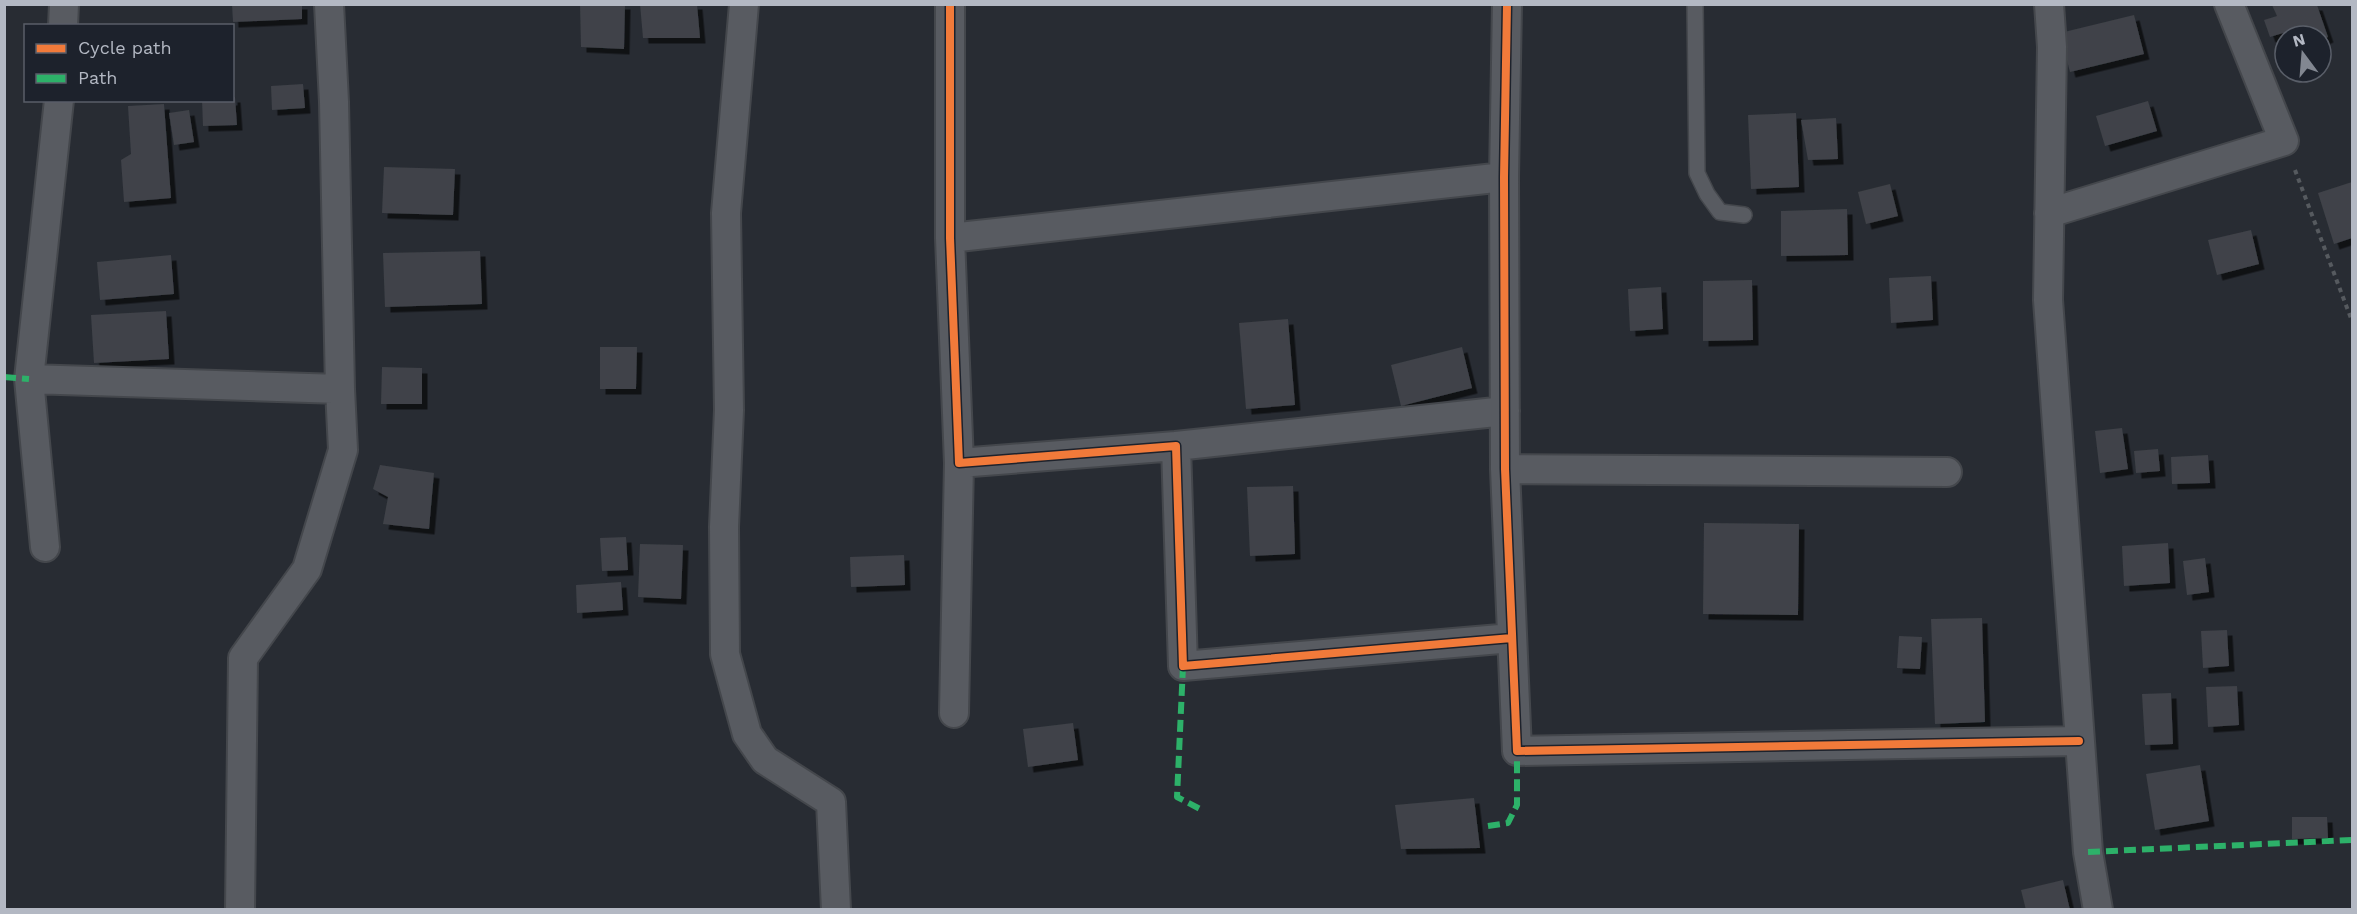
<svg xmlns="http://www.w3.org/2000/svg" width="2357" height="914" font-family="'Work Sans',sans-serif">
<defs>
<filter id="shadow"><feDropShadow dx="5.5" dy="5.5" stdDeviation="0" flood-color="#0009"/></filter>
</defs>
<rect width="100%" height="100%" fill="#282c33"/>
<path fill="#3f4248" filter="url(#shadow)" d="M 232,4 L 302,4 L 302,19 L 233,22 Z
M 580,4 L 625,4 L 624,49 L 581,47 Z
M 640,4 L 697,4 L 700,38 L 643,38 Z
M 2272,5 L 2317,5 L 2328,37 L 2321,40 L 2321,36 L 2284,36 L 2283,33 L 2270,37 L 2264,20 L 2277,16 Z
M 2134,15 L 2144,54 L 2070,72 L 2060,33 Z
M 303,84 L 305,108 L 272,110 L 271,86 Z
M 232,97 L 235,97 L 237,125 L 203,126 L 202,100 L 232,100 Z
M 2148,101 L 2157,131 L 2105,146 L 2096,116 Z
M 164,104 L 171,198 L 124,202 L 121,160 L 131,154 L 128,106 Z
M 189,110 L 194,142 L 174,145 L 169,113 Z
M 1796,113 L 1799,187 L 1751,189 L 1748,115 Z
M 1836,118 L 1838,159 L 1808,160 L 1801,120 Z
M 384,167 L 455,169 L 453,215 L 382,213 Z
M 2352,182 L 2352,238 L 2334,244 L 2318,193 Z
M 1890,184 L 1898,216 L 1866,224 L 1858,192 Z
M 1847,209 L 1848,255 L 1781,256 L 1781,211 Z
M 2251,230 L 2259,264 L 2217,275 L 2208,240 Z
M 480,251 L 482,304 L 385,307 L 383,253 Z
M 171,255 L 174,294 L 100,300 L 97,262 Z
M 1931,276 L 1933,320 L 1891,323 L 1889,278 Z
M 1752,280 L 1753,340 L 1703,341 L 1703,281 Z
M 1661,287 L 1663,329 L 1630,331 L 1628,289 Z
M 166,311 L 169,359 L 94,363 L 91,315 Z
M 1288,319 L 1295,405 L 1246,409 L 1239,323 Z
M 600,347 L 637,347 L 636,389 L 600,389 Z
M 1462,347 L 1472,388 L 1401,406 L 1391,365 Z
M 382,367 L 422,368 L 422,404 L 381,404 Z
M 2122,428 L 2128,469 L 2100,473 L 2095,431 Z
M 2158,449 L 2160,471 L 2136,473 L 2134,451 Z
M 2208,455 L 2210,483 L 2172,484 L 2171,457 Z
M 380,465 L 434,473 L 429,529 L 383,524 L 388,497 L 373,489 Z
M 1293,486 L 1295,554 L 1250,556 L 1247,487 Z
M 1704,523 L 1799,524 L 1798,615 L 1703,614 Z
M 626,537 L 628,570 L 602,571 L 600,538 Z
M 2168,543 L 2170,583 L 2124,586 L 2122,546 Z
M 640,544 L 683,545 L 681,599 L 638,597 Z
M 904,555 L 905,585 L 851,587 L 850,557 Z
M 2205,558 L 2209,592 L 2187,595 L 2183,561 Z
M 621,582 L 623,610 L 577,613 L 576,585 Z
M 1982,618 L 1985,722 L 1935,724 L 1931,619 Z
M 2227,630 L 2229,666 L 2203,668 L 2201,631 Z
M 1899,636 L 1922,637 L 1920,669 L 1897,668 Z
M 2237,686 L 2239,725 L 2208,727 L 2206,687 Z
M 2171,693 L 2173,744 L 2145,745 L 2142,694 Z
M 1073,723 L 1078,760 L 1028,767 L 1023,729 Z
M 2200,765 L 2209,821 L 2155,830 L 2146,774 Z
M 1474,798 L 1480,848 L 1401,849 L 1395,805 Z
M 2292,817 L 2327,817 L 2328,838 L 2292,839 Z
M 2063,880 L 2070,910 L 2026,910 L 2021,890 Z"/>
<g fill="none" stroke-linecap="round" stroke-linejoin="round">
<defs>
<path id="service" d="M 1695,4 L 1697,173 L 1707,194 L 1720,212 L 1744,215"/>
<path id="minor" d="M 744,4 L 726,213 L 729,410 L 724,527 L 725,654 L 747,734 L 765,760 L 831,802 L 836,910
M 950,4 L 950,238 L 959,463 L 1176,446 L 1183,666 L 1512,638
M 1507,4 L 1504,177 L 1505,469 L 1517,751 L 2079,741
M 2049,4 L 2052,47 L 2048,300 L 2088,852 L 2098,910
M 63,26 L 64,4
M 2049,213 L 2284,141 L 2229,4
M 950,238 L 1504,177
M 29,379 L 340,389 L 334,102 L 329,4
M 1176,446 L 1505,411
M 1505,469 L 1947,472
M 45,547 L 29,379 L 59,100
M 954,713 L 959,463
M 240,910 L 243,658 L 307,569 L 343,450 L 340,389"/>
</defs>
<use href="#service" stroke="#44474c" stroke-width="18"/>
<use href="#minor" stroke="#44474c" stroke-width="32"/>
<path stroke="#565a5f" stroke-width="4" stroke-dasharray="4.5 4.5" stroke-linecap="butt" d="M 2295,170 L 2352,321"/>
<use href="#service" stroke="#585b61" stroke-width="15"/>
<use href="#minor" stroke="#585b61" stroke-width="28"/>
<path stroke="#2db169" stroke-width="6" stroke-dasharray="12 6" stroke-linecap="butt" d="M 4,377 L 29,379
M 1183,666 L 1177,797 L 1202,810
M 1488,826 L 1508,823 L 1517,805 L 1517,751
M 2088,852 L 2352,840"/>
<defs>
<path id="cycleway" d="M 950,4 L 950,238 L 959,463 L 1176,446 L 1183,666 L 1512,638
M 1507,4 L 1504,177 L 1505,469 L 1517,751 L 2079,741"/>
</defs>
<use href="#cycleway" stroke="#1d222c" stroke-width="11"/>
<use href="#cycleway" stroke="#f17a3a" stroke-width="8"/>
</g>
<rect width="2357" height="914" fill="none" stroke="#b3b8c3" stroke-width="12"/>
<rect x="24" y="24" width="210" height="78" fill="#1d222c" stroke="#595e68" stroke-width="1.5"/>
<rect x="36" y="44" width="30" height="9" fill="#f17a3a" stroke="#595e68" stroke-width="1.5"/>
<text x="78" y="54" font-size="18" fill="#b3b8c3">Cycle path</text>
<rect x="36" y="74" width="30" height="9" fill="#2db169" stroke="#595e68" stroke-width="1.5"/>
<text x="78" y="84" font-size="18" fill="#b3b8c3">Path</text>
<g transform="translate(2303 54) rotate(344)"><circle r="28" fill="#1d222c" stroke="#595e68" stroke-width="1.5"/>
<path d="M0-4.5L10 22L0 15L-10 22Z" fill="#828791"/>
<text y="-9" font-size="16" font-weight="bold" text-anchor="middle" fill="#b3b8c3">N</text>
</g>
</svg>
